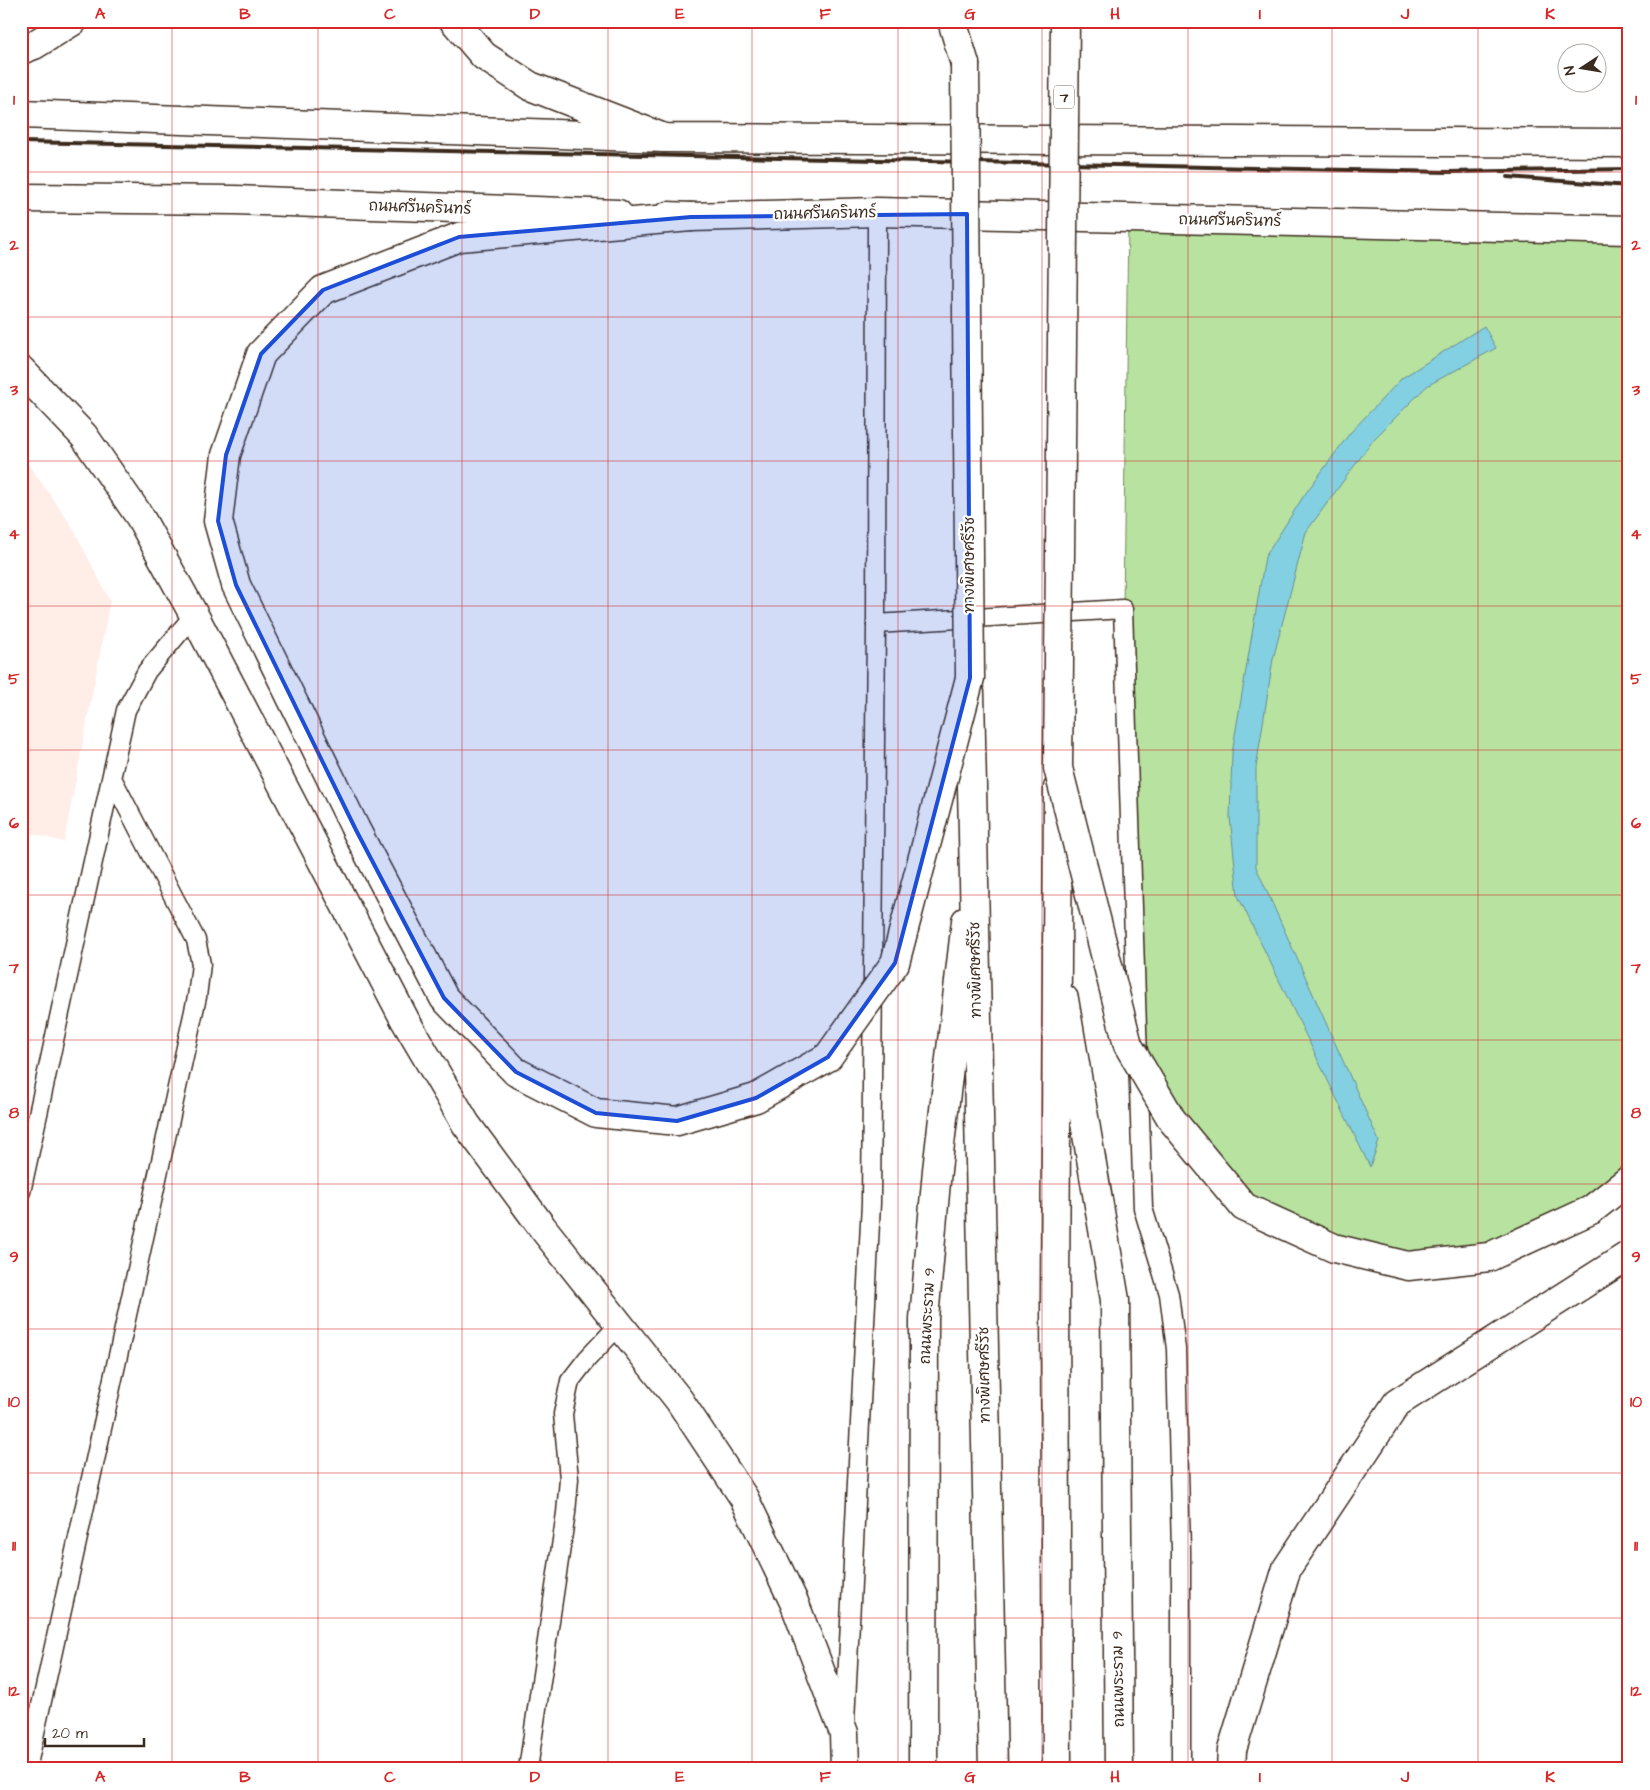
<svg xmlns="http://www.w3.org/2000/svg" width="1650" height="1790" font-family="'Architects Daughter','Playpen Sans Thai',sans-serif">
<rect width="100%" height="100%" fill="#fff"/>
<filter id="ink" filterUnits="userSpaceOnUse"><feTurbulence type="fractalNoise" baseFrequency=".02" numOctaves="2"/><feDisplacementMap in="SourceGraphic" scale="10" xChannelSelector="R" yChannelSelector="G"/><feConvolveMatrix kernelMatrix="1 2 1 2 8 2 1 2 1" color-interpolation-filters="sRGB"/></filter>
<g filter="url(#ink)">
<path fill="#feeee7" d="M 21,454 L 72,526 L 110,601 L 64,842 L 21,831 Z"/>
<path fill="#b8e29f" stroke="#7a865e" d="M 1128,218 L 1629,230 L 1629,1180 L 1489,1257 L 1408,1266 L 1244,1207 L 1134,1054 L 1123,609 Z"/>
<path fill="#83d0e2" stroke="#668e94" d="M 1484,326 L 1496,348 L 1427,386 L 1374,439 L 1306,532 L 1273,659 L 1256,768 L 1256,867 L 1379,1141 L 1370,1167 L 1238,896 L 1230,817 L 1232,753 L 1265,557 L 1303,497 L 1350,433 L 1402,378 Z"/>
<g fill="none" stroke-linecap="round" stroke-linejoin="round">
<defs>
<path id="lane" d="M 876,624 L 1123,609 L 1143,1208 L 1169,1294 L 1176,1349 L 1181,1551 L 1181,1769
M 21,1192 L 126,710 L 147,671 L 194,615
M 845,1722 L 871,1203 L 876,624 L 877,212
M 27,1769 L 197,997 L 201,964 L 196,940 L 112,778
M 528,1769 L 566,1513 L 569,1479 L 563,1414 L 570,1381 L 587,1359 L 620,1324"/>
<path id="secondary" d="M 21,50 L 34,45 L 73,21"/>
<path id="primary" d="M 21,114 L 664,138 L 1629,143
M 21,198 L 235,200 L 618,214
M 668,216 L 691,217 L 877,212 L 1629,230
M 21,370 L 84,436 L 140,517 L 194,615 L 405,1020 L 466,1124 L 542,1227 L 679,1400 L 744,1498 L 794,1602 L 844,1733 L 845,1769
M 1064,999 L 1115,1300 L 1119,1769
M 923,1769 L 924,1319 L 937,1170 L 966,921
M 1231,1769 L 1232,1750 L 1287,1568 L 1397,1403 L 1629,1255"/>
<path id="highway" d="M 454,21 L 484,56 L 530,86 L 664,138
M 952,21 L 965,64
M 970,693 L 993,1769
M 516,1072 L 444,998 L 356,830 L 236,585 L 218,521 L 226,455 L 261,354 L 323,290 L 459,237 L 691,217
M 1489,1257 L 1591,1210 L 1629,1180
M 1057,1769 L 1055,1299 L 1058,788"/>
</defs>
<use href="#lane" stroke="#3b2a1e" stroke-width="21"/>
<use href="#secondary" stroke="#3b2a1e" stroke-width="31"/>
<use href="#primary" stroke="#3b2a1e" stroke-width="31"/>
<use href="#highway" stroke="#3b2a1e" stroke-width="31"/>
<use href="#lane" stroke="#fff" stroke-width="18"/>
<use href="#secondary" stroke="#fff" stroke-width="28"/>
<use href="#primary" stroke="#fff" stroke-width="28"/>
<use href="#highway" stroke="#fff" stroke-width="28"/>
<path stroke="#3b2a1e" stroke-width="4" d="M 21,142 L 1448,172 L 1629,169
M 1508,177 L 1629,186"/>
<defs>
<path id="highway-bridge" d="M 1065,21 L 1058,768 L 1128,1045 L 1172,1120 L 1244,1207 L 1334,1248 L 1408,1266 L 1489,1257
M 516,1072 L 596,1113 L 677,1121 L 756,1098 L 828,1057 L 895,963 L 970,678 L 965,64"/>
</defs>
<use href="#highway-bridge" stroke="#3b2a1e" stroke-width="31" stroke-linecap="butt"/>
<use href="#highway-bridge" stroke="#fff" stroke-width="28"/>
</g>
</g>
<path fill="#1d4ed8" fill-opacity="0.2" stroke="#1d4ed8" stroke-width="4" stroke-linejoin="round" d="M 967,214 L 970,678 L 895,963 L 828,1057 L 756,1098 L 677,1121 L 596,1113 L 516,1072 L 444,998 L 356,830 L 236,585 L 218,521 L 226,455 L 261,354 L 323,290 L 459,237 L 691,217 Z"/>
<path fill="none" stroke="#d62828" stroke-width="1" stroke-opacity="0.55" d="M 172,21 L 172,1769M 318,21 L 318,1769M 462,21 L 462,1769M 608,21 L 608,1769M 752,21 L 752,1769M 898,21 L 898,1769M 1042,21 L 1042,1769M 1188,21 L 1188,1769M 1332,21 L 1332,1769M 1478,21 L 1478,1769M 21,172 L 1629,172M 21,317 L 1629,317M 21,461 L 1629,461M 21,606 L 1629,606M 21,750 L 1629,750M 21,895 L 1629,895M 21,1040 L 1629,1040M 21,1184 L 1629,1184M 21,1329 L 1629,1329M 21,1473 L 1629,1473M 21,1618 L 1629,1618"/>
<g text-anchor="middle" stroke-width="4.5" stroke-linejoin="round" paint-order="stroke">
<rect fill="#fff" stroke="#766a62" stroke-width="1" x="1054" y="85.5" width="20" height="23" rx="4"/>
<g font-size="14" font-weight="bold" fill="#3b2a1e">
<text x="1064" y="102">7</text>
</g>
<g font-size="15" fill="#3b2a1e" stroke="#fff">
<text transform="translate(420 207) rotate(2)" y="5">ถนนศรีนครินทร์</text>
<text transform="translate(825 213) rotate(-1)" y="5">ถนนศรีนครินทร์</text>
<text transform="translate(1230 220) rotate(1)" y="5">ถนนศรีนครินทร์</text>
<text transform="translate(969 565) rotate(-90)" y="5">ทางพิเศษศรีรัช</text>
<text transform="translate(975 970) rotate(-91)" y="5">ทางพิเศษศรีรัช</text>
<text transform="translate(927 1316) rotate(-87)" y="5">ถนนพระราม 9</text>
<text transform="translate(984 1375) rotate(-91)" y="5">ทางพิเศษศรีรัช</text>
<text transform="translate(1118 1679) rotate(-91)" y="5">ถนนพระราม 9</text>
</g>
</g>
<rect width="1650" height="1790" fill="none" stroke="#fff" stroke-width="55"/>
<g transform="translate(1582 68) rotate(258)"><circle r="24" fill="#ffffff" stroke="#b1aaa5"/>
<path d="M0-4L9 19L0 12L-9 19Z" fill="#3b2a1e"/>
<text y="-8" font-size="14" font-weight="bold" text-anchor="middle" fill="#3b2a1e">N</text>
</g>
<path d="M45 1738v8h99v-8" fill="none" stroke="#3b2a1e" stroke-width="2.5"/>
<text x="52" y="1738" font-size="15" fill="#3b2a1e" stroke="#ffffff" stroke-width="4" paint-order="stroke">20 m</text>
<rect x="28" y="28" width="1594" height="1734" fill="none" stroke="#d62828" stroke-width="2"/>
<g font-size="16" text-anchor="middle" font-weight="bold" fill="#d62828">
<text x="100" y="19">A</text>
<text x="245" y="19">B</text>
<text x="390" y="19">C</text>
<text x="535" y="19">D</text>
<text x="680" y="19">E</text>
<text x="825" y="19">F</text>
<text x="970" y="19">G</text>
<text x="1115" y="19">H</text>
<text x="1260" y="19">I</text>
<text x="1405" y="19">J</text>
<text x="1550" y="19">K</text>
<text x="14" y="105">1</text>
<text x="1636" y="105">1</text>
<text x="14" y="250">2</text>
<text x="1636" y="250">2</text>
<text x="14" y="395">3</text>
<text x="1636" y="395">3</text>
<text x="14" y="539">4</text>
<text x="1636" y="539">4</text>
<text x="14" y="684">5</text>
<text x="1636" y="684">5</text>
<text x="14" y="828">6</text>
<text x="1636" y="828">6</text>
<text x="14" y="973">7</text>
<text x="1636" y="973">7</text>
<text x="14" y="1118">8</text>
<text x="1636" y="1118">8</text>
<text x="14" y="1262">9</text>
<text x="1636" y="1262">9</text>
<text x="14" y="1407">10</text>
<text x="1636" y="1407">10</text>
<text x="14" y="1551">11</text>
<text x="1636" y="1551">11</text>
<text x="14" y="1696">12</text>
<text x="1636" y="1696">12</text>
<text x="100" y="1782">A</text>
<text x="245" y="1782">B</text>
<text x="390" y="1782">C</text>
<text x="535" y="1782">D</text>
<text x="680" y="1782">E</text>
<text x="825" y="1782">F</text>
<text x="970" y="1782">G</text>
<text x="1115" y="1782">H</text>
<text x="1260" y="1782">I</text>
<text x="1405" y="1782">J</text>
<text x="1550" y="1782">K</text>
</g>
</svg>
